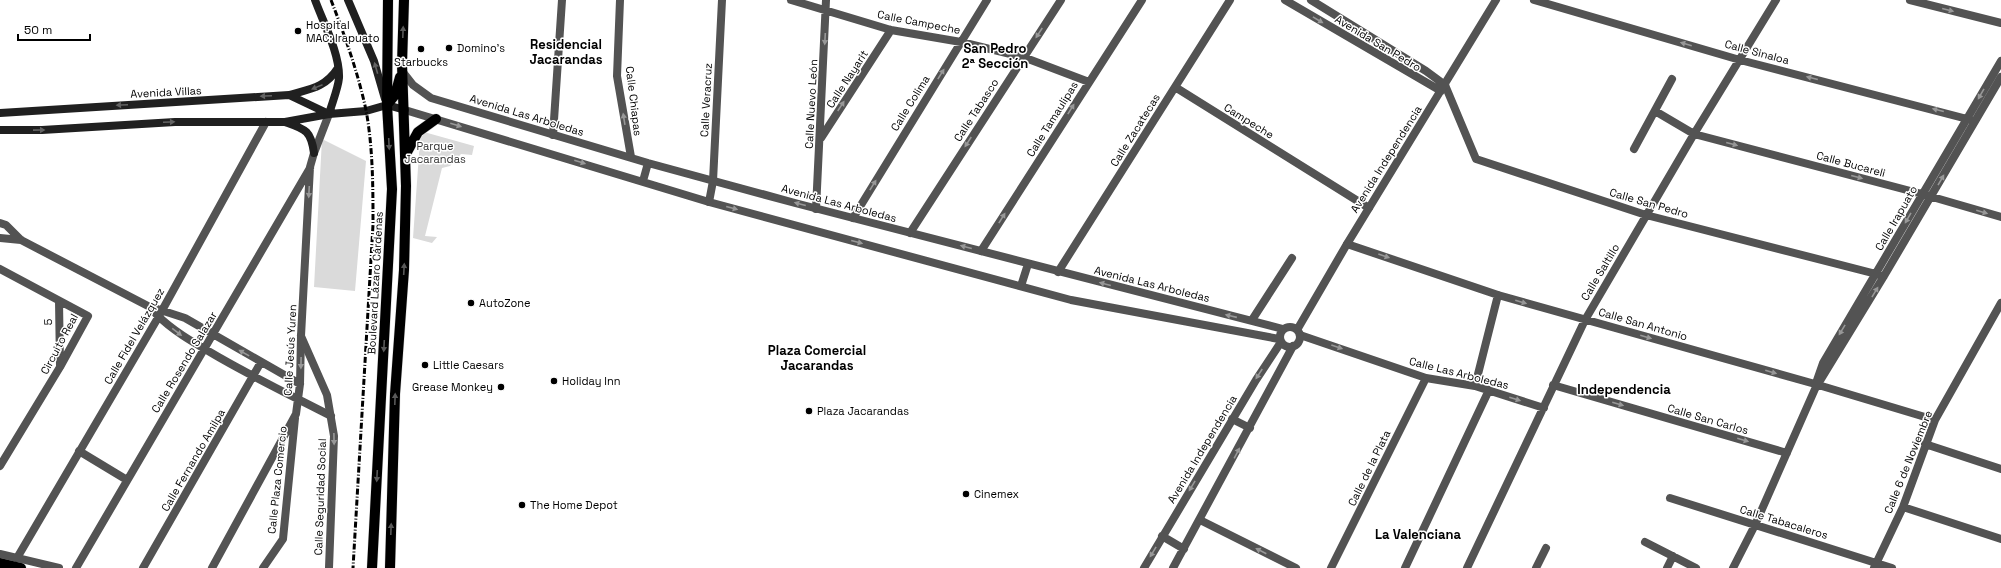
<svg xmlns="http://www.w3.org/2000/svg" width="2001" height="568" font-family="'Space Grotesk',sans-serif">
<rect width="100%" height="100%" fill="#fff"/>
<path fill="#dadada" d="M 424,132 L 474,146 L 472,155 L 461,154 L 450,166 L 442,168 L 425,236 L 437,237 L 432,243 L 413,238 L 420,140 Z
M 322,139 L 366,161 L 355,291 L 314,287 Z"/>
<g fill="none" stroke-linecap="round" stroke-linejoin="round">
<defs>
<path id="primary" d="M 387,105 L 395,95 L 400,77
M 407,152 L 418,132 L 436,119
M 0,563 L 21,568
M 372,568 L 392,189 L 387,105 L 388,0
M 390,568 L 395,394 L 404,270 L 406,186 L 402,64 L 404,0"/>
</defs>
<use href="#primary" stroke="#dbdbdb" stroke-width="11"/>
<path stroke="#535353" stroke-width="8" d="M 620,0 L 617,76 L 631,157
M 791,0 L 891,30 L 961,42 L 1023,57 L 1089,82
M 1534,0 L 1740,60 L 1975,121
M 1910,0 L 2001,23
M 1445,85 L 1476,159 L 1646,215 L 1884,276
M 1175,87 L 1369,208
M 1655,111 L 1694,134 L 1922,194 L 2001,217
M 553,135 L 562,0
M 821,138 L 891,30
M 1634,149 L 1672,79
M 709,202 L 713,181 L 722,0
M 816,209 L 826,0
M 853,218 L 987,0
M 0,223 L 6,225 L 21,240 L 148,306 L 185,318 L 300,384
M 910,233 L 1061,0
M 0,238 L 21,240
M 1347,244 L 1498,295 L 1815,384 L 1935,420
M 981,251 L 1142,0
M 0,269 L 88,316 L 60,367 L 0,466
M 1058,272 L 1230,0
M 59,301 L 60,366
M 156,314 C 175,333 198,345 222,359 C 257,379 294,397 331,416
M 1252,320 L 1292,258
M 1300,335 L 1426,378 L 1475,386 L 1544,408
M 1816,383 L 1823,363 L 2001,61
M 1553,385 L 1787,453
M 1475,386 L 1498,295
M 1925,444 L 2001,469
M 79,451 L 127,480
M 1670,498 L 1892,568
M 1903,507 L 2001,539
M 1200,520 L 1296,568
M 1645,542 L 1696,568
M 17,558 L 159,316 L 266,122
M 76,568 L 310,168
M 143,568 L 261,362
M 212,568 L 296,414 L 300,384 L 301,336 L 310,167 L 314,153 L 329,114
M 263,568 L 283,539 L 295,418
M 1331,568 L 1426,378
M 1405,568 L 1489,390
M 1467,568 L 1585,320 L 1694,134 L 1776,0
M 1536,568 L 1546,548
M 1667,568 L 1673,556
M 1733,568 L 1755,525 L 1815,389 L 1884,276 L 2001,77
M 1874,568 L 1903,507 L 1935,420 L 2001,303"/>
<path stroke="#535353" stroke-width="8" d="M 1285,0 L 1441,91
M 1311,0 L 1426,71 L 1445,85
M 402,71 L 413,85 L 431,98 L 648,163 L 795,203 L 1283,329
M 405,110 L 709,202 L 1071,300 L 1279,339
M 643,181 L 648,163
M 1021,286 L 1028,264
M1280 337a10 10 0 1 1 20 0a10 10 0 1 1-20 0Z
M 1297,330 L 1347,244 L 1496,0
M 301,336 L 327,395 L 334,436 L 329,568
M 1232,419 L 1250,428
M 1162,536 L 1184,549
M 0,554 L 59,568
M 1144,568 L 1256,380 L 1281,342
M 1173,568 L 1293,346"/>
<path stroke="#202020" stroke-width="8" d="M 315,0 C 323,22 340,54 339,78 C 338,89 332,103 329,114
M 348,0 L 374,61 L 385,99
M 289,95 C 310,89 325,88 338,68
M 0,113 L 289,95 L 329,114
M 285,122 C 305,129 311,130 314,153
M 0,130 L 42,130 L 175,122 L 285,122 L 329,114 L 366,111 L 387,105 L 405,110"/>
<use href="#primary" stroke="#000" stroke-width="10"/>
<path stroke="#000" stroke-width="3" stroke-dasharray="6 2 1 2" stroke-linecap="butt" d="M 331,0 C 345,36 358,73 366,110 C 373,148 373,187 373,225 L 353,568"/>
</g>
<defs><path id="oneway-solid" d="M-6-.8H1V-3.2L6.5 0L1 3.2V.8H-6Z"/></defs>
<g fill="#989898">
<use href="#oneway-solid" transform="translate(1948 10) rotate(14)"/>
<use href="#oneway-solid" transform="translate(1318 20) rotate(31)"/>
<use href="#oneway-solid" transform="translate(1039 33) rotate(123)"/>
<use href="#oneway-solid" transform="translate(825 39) rotate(93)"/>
<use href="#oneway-solid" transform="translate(1686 44) rotate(-164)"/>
<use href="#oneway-solid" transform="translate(941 74) rotate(-58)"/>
<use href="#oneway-solid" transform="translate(1812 78) rotate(-166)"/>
<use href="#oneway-solid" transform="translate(1981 94) rotate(120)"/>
<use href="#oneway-solid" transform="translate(841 106) rotate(-57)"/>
<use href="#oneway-solid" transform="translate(1071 109) rotate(-58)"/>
<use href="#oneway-solid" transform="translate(1938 110) rotate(-166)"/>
<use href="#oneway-solid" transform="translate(624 119) rotate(-99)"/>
<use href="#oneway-solid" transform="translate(456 125) rotate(17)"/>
<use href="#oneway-solid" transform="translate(968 142) rotate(123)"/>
<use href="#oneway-solid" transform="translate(1732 144) rotate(15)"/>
<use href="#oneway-solid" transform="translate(580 162) rotate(17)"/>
<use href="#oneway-solid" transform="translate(1857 177) rotate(15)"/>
<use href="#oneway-solid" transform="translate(1941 180) rotate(-60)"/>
<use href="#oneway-solid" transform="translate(873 185) rotate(-58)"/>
<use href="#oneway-solid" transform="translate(309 192) rotate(93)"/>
<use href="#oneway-solid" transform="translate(800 204) rotate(-165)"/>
<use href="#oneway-solid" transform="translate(732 208) rotate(15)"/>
<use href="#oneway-solid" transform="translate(1982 212) rotate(16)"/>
<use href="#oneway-solid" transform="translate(1002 218) rotate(-58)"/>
<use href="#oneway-solid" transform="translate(1908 218) rotate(120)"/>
<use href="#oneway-solid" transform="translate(857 242) rotate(15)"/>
<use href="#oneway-solid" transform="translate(966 247) rotate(-165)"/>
<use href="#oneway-solid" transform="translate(1384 256) rotate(19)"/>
<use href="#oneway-solid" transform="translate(1105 284) rotate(-165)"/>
<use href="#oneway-solid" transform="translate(1875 292) rotate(-59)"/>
<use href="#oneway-solid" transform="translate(1521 302) rotate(16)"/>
<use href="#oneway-solid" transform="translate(1231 316) rotate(-167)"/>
<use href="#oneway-solid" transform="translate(1842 330) rotate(121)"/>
<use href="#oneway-solid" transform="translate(177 332) rotate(37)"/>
<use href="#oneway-solid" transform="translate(1646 337) rotate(16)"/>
<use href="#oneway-solid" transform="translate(1337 347) rotate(19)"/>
<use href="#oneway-solid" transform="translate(244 353) rotate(-151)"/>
<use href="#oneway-solid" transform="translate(301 363) rotate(91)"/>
<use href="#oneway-solid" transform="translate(1771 372) rotate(16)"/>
<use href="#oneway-solid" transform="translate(1259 374) rotate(123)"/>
<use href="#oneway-solid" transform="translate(1515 399) rotate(18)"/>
<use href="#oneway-solid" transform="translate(1618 404) rotate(16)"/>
<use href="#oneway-solid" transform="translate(334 439) rotate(89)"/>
<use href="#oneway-solid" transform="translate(1743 440) rotate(16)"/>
<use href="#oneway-solid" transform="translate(1237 453) rotate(-62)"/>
<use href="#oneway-solid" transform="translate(1192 486) rotate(121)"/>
<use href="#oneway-solid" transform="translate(1261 551) rotate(-153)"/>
<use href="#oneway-solid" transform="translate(1153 552) rotate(121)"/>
</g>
<g fill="#595959">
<use href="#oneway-solid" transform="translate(403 32) rotate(-88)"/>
<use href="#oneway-solid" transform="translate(389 144) rotate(87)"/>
<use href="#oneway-solid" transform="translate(404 269) rotate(-87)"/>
<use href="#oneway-solid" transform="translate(384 346) rotate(93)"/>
<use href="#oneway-solid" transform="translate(395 399) rotate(-88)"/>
<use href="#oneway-solid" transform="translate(377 476) rotate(93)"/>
<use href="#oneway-solid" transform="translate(391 529) rotate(-88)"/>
</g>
<g fill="#636363">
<use href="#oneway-solid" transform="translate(376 68) rotate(-106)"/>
<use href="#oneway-solid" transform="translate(317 87) rotate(158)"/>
<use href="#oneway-solid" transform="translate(266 96) rotate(177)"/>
<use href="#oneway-solid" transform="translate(122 105) rotate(177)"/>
<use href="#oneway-solid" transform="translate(169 122) rotate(-2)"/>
<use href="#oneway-solid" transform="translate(39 130) rotate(-1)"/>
</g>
<g fill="#000" stroke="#fff" stroke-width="1.5">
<circle cx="298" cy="31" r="4"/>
<circle cx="449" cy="48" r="4"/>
<circle cx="421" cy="49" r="4"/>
<circle cx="471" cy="303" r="4"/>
<circle cx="425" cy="365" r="4"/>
<circle cx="554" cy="381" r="4"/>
<circle cx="501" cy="387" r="4"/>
<circle cx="809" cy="411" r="4"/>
<circle cx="966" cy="494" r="4"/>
<circle cx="522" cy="505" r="4"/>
</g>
<g text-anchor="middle" stroke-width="3" stroke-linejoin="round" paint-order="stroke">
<g font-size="11" fill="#000" stroke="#fff">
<text transform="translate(919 22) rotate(11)" y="4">Calle Campeche</text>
<text transform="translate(1378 43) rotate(31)" y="4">Avenida San Pedro</text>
<text transform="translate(1757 52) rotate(15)" y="4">Calle Sinaloa</text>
<text transform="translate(847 79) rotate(-57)" y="4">Calle Nayarit</text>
<text transform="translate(166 92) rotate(-3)" y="4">Avenida Villas</text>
<text transform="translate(706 100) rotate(-87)" y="4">Calle Veracruz</text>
<text transform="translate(634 101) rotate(83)" y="4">Calle Chiapas</text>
<text transform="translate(910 103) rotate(-58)" y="4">Calle Colima</text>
<text transform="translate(811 104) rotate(-87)" y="4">Calle Nuevo León</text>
<text transform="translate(976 110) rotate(-57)" y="4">Calle Tabasco</text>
<text transform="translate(527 115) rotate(17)" y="4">Avenida Las Arboledas</text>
<text transform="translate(1052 119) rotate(-58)" y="4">Calle Tamaulipas</text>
<text transform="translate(1249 121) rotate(32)" y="4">Campeche</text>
<text transform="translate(1135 130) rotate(-58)" y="4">Calle Zacatecas</text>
<text transform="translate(1386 159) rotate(-58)" y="4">Avenida Independencia</text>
<text transform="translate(1851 164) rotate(15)" y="4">Calle Bucareli</text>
<text transform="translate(839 203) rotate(15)" y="4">Avenida Las Arboledas</text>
<text transform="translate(1649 203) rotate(16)" y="4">Calle San Pedro</text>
<text transform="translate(1896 218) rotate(-60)" y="4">Calle Irapuato</text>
<text transform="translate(1600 272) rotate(-59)" y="4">Calle Saltillo</text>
<text transform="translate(375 283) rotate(-87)" y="4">Boulevard Lázaro Cárdenas</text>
<text transform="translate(1152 284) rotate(14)" y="4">Avenida Las Arboledas</text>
<text transform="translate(48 322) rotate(-91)" y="4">5</text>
<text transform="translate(1643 324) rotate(16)" y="4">Calle San Antonio</text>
<text transform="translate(134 336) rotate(-60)" y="4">Calle Fidel Velázquez</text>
<text transform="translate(59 344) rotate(-62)" y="4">Circuito Real</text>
<text transform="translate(290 350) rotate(-87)" y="4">Calle Jesús Yuren</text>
<text transform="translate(184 362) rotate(-59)" y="4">Calle Rosendo Salazar</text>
<text transform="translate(1459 373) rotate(14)" y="4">Calle Las Arboledas</text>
<text transform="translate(1708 419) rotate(16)" y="4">Calle San Carlos</text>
<text transform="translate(1202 449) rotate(-59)" y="4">Avenida Independencia</text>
<text transform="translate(193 460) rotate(-60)" y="4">Calle Fernando Amilpa</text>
<text transform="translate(1908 462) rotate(-68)" y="4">Calle 6 de Noviembre</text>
<text transform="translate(1369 468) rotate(-64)" y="4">Calle de la Plata</text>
<text transform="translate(277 480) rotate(-84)" y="4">Calle Plaza Comercio</text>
<text transform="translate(320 497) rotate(-88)" y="4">Calle Seguridad Social</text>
<text transform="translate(1784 522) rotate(17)" y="4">Calle Tabacaleros</text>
</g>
<g font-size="11" fill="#000" stroke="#fff" text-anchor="start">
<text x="306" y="29">Hospital<tspan x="306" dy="13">MAC: Irapuato</tspan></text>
<text x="457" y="52">Domino's</text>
<text x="421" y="66" text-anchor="middle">Starbucks</text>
<text x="479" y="307">AutoZone</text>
<text x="433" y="369">Little Caesars</text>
<text x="562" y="385">Holiday Inn</text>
<text x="493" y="391" text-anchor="end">Grease Monkey</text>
<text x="817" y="415">Plaza Jacarandas</text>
<text x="974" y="498">Cinemex</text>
<text x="530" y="509">The Home Depot</text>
</g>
<g font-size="11" fill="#313131" stroke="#fff">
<text x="435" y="150">Parque<tspan x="435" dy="13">Jacarandas</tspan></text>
</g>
<g font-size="13" font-weight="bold" fill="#000" stroke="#fff">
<text x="566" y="49">Residencial<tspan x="566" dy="15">Jacarandas</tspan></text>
<text x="995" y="53">San Pedro<tspan x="995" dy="15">2ª Sección</tspan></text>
<text x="817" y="355">Plaza Comercial<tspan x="817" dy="15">Jacarandas</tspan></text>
<text x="1624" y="394">Independencia</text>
<text x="1418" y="539">La Valenciana</text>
</g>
</g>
<path d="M18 34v6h72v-6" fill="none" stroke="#000000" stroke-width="2"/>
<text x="24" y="34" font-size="12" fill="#000000" stroke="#ffffff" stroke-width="3" paint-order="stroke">50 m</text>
</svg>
